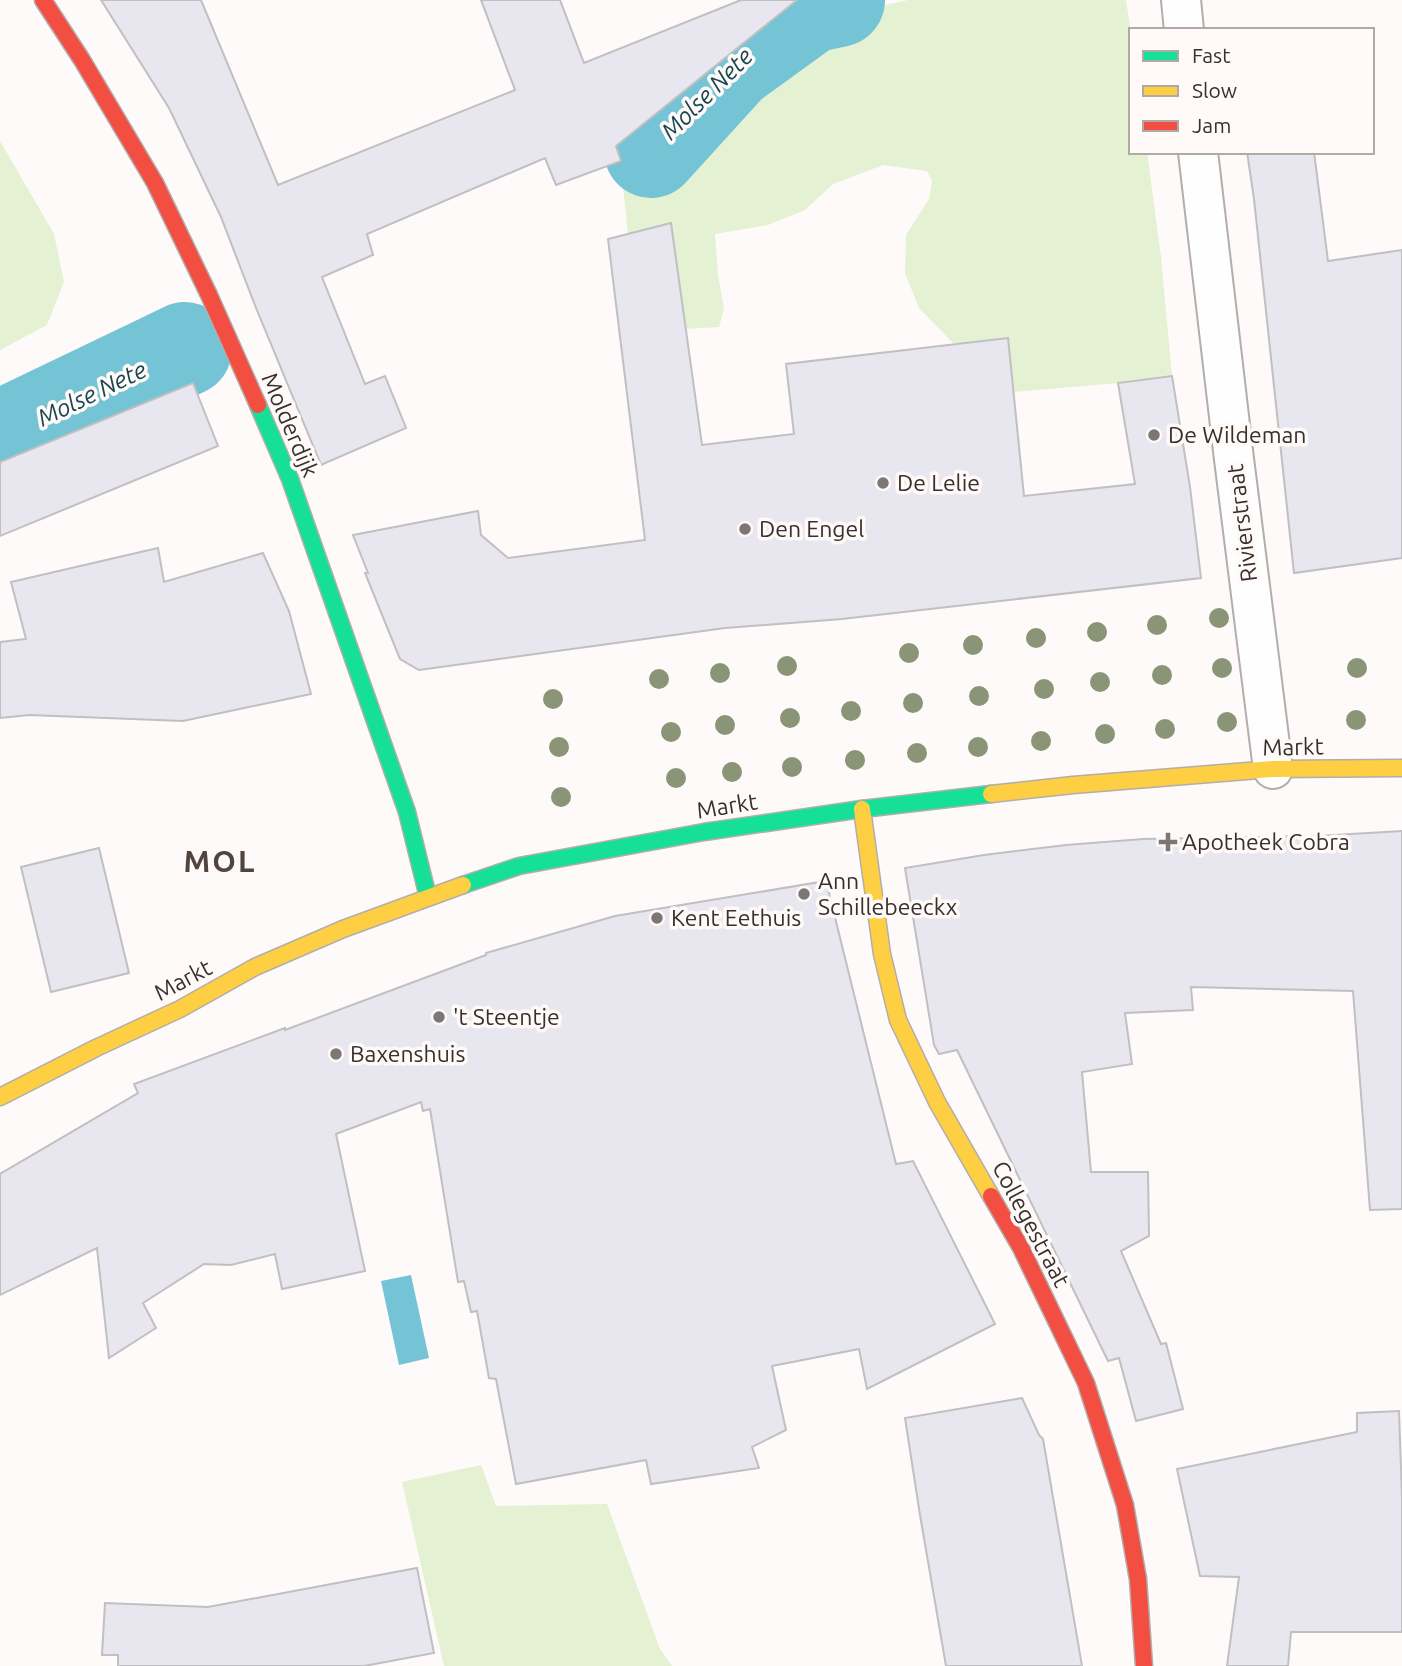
<svg xmlns="http://www.w3.org/2000/svg" width="1402" height="1666" font-family="Ubuntu,sans-serif">
<rect width="100%" height="100%" fill="#fdfaf9"/>
<path fill="#e4f1d2" d="M 908,0 L 1126,0 L 1131,33 L 1131,152 L 1147,152 L 1161,257 L 1172,376 L 1118,383 L 1013,392 L 1008,338 L 954,344 L 919,308 L 905,273 L 906,235 L 929,199 L 932,181 L 927,171 L 883,165 L 833,184 L 805,210 L 768,225 L 715,234 L 718,275 L 724,309 L 719,327 L 686,329 L 671,223 L 628,234 L 622,177 L 671,154 L 736,80 L 813,21 Z
M 0,141 L 54,234 L 64,282 L 47,325 L 0,350 Z
M 481,1465 L 496,1506 L 607,1504 L 660,1649 L 672,1666 L 444,1666 L 402,1482 Z"/>
<path fill="#75c4d6" d="M 411,1275 L 429,1358 L 399,1365 L 381,1281 Z"/>
<g fill="none" stroke-linecap="round" stroke-linejoin="round">
<path stroke="#75c4d6" stroke-width="94" d="M 651,151 L 730,64 L 810,6 L 838,0
M 0,438 L 185,349"/>
</g>
<path fill="#e8e7ef" stroke="#c0bfc1" stroke-width="2" d="M 101,0 L 201,0 L 278,185 L 515,90 L 481,0 L 560,0 L 584,63 L 741,0 L 797,0 L 616,146 L 621,161 L 556,185 L 545,158 L 367,234 L 373,255 L 322,277 L 365,384 L 385,376 L 406,428 L 321,465 L 256,308 L 221,217 L 169,108 Z
M 1247,152 L 1314,152 L 1328,261 L 1402,250 L 1402,558 L 1294,573 L 1254,199 Z
M 671,223 L 702,445 L 794,434 L 786,364 L 1008,338 L 1024,496 L 1135,484 L 1118,383 L 1172,376 L 1190,487 L 1201,578 L 842,619 L 725,628 L 419,670 L 400,659 L 365,573 L 368,573 L 353,535 L 478,511 L 481,535 L 508,558 L 645,540 L 608,239 Z
M 193,383 L 218,446 L 0,536 L 0,462 Z
M 158,548 L 164,582 L 263,553 L 289,611 L 311,694 L 183,721 L 29,715 L 0,718 L 0,642 L 26,639 L 11,582 Z
M 1402,831 L 1402,1209 L 1370,1210 L 1353,991 L 1191,987 L 1193,1010 L 1125,1013 L 1132,1064 L 1082,1072 L 1091,1172 L 1148,1172 L 1149,1236 L 1121,1251 L 1161,1344 L 1166,1343 L 1183,1409 L 1136,1421 L 1119,1358 L 1108,1361 L 957,1050 L 939,1054 L 934,1045 L 905,868 L 984,855 L 1066,845 L 1143,839 L 1317,836 Z
M 99,848 L 129,973 L 51,992 L 21,867 Z
M 826,881 L 896,1164 L 913,1161 L 995,1324 L 867,1389 L 859,1349 L 772,1366 L 786,1430 L 752,1447 L 759,1468 L 651,1484 L 646,1460 L 516,1484 L 496,1379 L 489,1378 L 477,1311 L 471,1312 L 464,1281 L 458,1282 L 430,1109 L 423,1111 L 421,1102 L 336,1134 L 365,1271 L 282,1289 L 275,1254 L 231,1265 L 204,1264 L 143,1303 L 156,1328 L 109,1358 L 97,1248 L 0,1295 L 0,1174 L 138,1093 L 134,1084 L 285,1028 L 285,1030 L 486,955 L 486,953 L 615,916 Z
M 1022,1398 L 1039,1435 L 1043,1439 L 1082,1666 L 946,1666 L 920,1515 L 905,1418 Z
M 1399,1411 L 1402,1498 L 1402,1632 L 1291,1632 L 1288,1666 L 1227,1666 L 1239,1577 L 1200,1576 L 1177,1469 L 1357,1432 L 1357,1413 Z
M 417,1568 L 434,1653 L 364,1666 L 118,1666 L 118,1655 L 102,1655 L 105,1603 L 208,1607 Z"/>
<g fill="none" stroke-linecap="round" stroke-linejoin="round">
<defs>
<path id="street" d="M 1181,0 L 1184,30
M 1198,152 L 1234,459 L 1273,769"/>
<path id="fast" d="M 258,405 L 290,479 L 407,812 L 428,897
M 463,885 L 519,866 L 704,832 L 862,809 L 991,794"/>
<path id="slow" d="M 991,794 L 1073,785 L 1273,769 L 1402,768
M 862,809 L 882,954 L 898,1020 L 937,1102 L 991,1196
M 0,1097 L 96,1048 L 180,1009 L 255,967 L 343,929 L 463,885"/>
<path id="jam" d="M 43,0 L 82,60 L 155,183 L 209,295 L 258,405
M 991,1196 L 1021,1248 L 1086,1383 L 1125,1505 L 1138,1579 L 1144,1666"/>
</defs>
<use href="#street" stroke="#b1aeac" stroke-width="42"/>
<use href="#fast" stroke="#b1aeac" stroke-width="19"/>
<use href="#slow" stroke="#b1aeac" stroke-width="19"/>
<use href="#jam" stroke="#b1aeac" stroke-width="19"/>
<use href="#street" stroke="#fffefe" stroke-width="38"/>
<use href="#fast" stroke="#16e098" stroke-width="16"/>
<use href="#slow" stroke="#ffcf43" stroke-width="16"/>
<use href="#jam" stroke="#f24e42" stroke-width="16"/>
</g>
<g fill="#8a9476">
<circle cx="1219" cy="618" r="10"/>
<circle cx="1157" cy="625" r="10"/>
<circle cx="1097" cy="632" r="10"/>
<circle cx="1036" cy="638" r="10"/>
<circle cx="973" cy="645" r="10"/>
<circle cx="909" cy="653" r="10"/>
<circle cx="787" cy="666" r="10"/>
<circle cx="1222" cy="668" r="10"/>
<circle cx="1357" cy="668" r="10"/>
<circle cx="720" cy="673" r="10"/>
<circle cx="1162" cy="675" r="10"/>
<circle cx="659" cy="679" r="10"/>
<circle cx="1100" cy="682" r="10"/>
<circle cx="1044" cy="689" r="10"/>
<circle cx="979" cy="696" r="10"/>
<circle cx="553" cy="699" r="10"/>
<circle cx="913" cy="703" r="10"/>
<circle cx="851" cy="711" r="10"/>
<circle cx="790" cy="718" r="10"/>
<circle cx="1356" cy="720" r="10"/>
<circle cx="1227" cy="722" r="10"/>
<circle cx="725" cy="725" r="10"/>
<circle cx="1165" cy="729" r="10"/>
<circle cx="671" cy="732" r="10"/>
<circle cx="1105" cy="734" r="10"/>
<circle cx="1041" cy="741" r="10"/>
<circle cx="559" cy="747" r="10"/>
<circle cx="978" cy="747" r="10"/>
<circle cx="917" cy="753" r="10"/>
<circle cx="855" cy="760" r="10"/>
<circle cx="792" cy="767" r="10"/>
<circle cx="732" cy="772" r="10"/>
<circle cx="676" cy="778" r="10"/>
<circle cx="561" cy="797" r="10"/>
</g>
<g fill="#7c7775" stroke="#fff9f7" stroke-width="2.5">
<circle cx="1154" cy="435" r="7"/>
<circle cx="883" cy="483" r="7"/>
<circle cx="745" cy="529" r="7"/>
<path d="M1164.5 831.5h7v7h7v7h-7v7h-7v-7h-7v-7h7z"/>
<circle cx="804" cy="894" r="7"/>
<circle cx="657" cy="918" r="7"/>
<circle cx="439" cy="1017" r="7"/>
<circle cx="336" cy="1054" r="7"/>
</g>
<g text-anchor="middle" stroke-width="7" stroke-linejoin="round" paint-order="stroke">
<g font-size="23" fill="#36302e" stroke="#fff9f7">
<text transform="translate(290 425) rotate(67)" y="8">Molderdijk</text>
<text transform="translate(1242 523) rotate(-97)" y="8">Rivierstraat</text>
<text transform="translate(1293 747) rotate(-1)" y="8">Markt</text>
<text transform="translate(727 806) rotate(-9)" y="8">Markt</text>
<text transform="translate(183 980) rotate(-28)" y="8">Markt</text>
<text transform="translate(1031 1224) rotate(62)" y="8">Collegestraat</text>
</g>
<g font-size="23" fill="#36302e" stroke="#fff9f7" text-anchor="start">
<text x="1168" y="443">De Wildeman</text>
<text x="897" y="491">De Lelie</text>
<text x="759" y="537">Den Engel</text>
<text x="1182" y="850">Apotheek Cobra</text>
<text x="818" y="889">Ann<tspan x="818" dy="26">Schillebeeckx</tspan></text>
<text x="671" y="926">Kent Eethuis</text>
<text x="453" y="1025">'t Steentje</text>
<text x="350" y="1062">Baxenshuis</text>
</g>
<g font-size="24" font-style="italic" fill="#154651" stroke="#fff9f7">
<text transform="translate(707 94) rotate(-45)" y="8">Molse Nete</text>
<text transform="translate(92 394) rotate(-26)" y="8">Molse Nete</text>
</g>
<g font-size="30" font-weight="bold" letter-spacing="2" fill="#4f4440" stroke="#fff9f7">
<text x="220" y="872">MOL</text>
</g>
</g>
<rect x="1129" y="28" width="245" height="126" fill="#fff9f7" stroke="#afa9a7" stroke-width="2"/>
<rect x="1143" y="51" width="35" height="10" fill="#16e098" stroke="#afa9a7" stroke-width="2"/>
<text x="1192" y="63" font-size="21" fill="#36302e">Fast</text>
<rect x="1143" y="86" width="35" height="10" fill="#ffcf43" stroke="#afa9a7" stroke-width="2"/>
<text x="1192" y="98" font-size="21" fill="#36302e">Slow</text>
<rect x="1143" y="121" width="35" height="10" fill="#f24e42" stroke="#afa9a7" stroke-width="2"/>
<text x="1192" y="133" font-size="21" fill="#36302e">Jam</text>
</svg>
